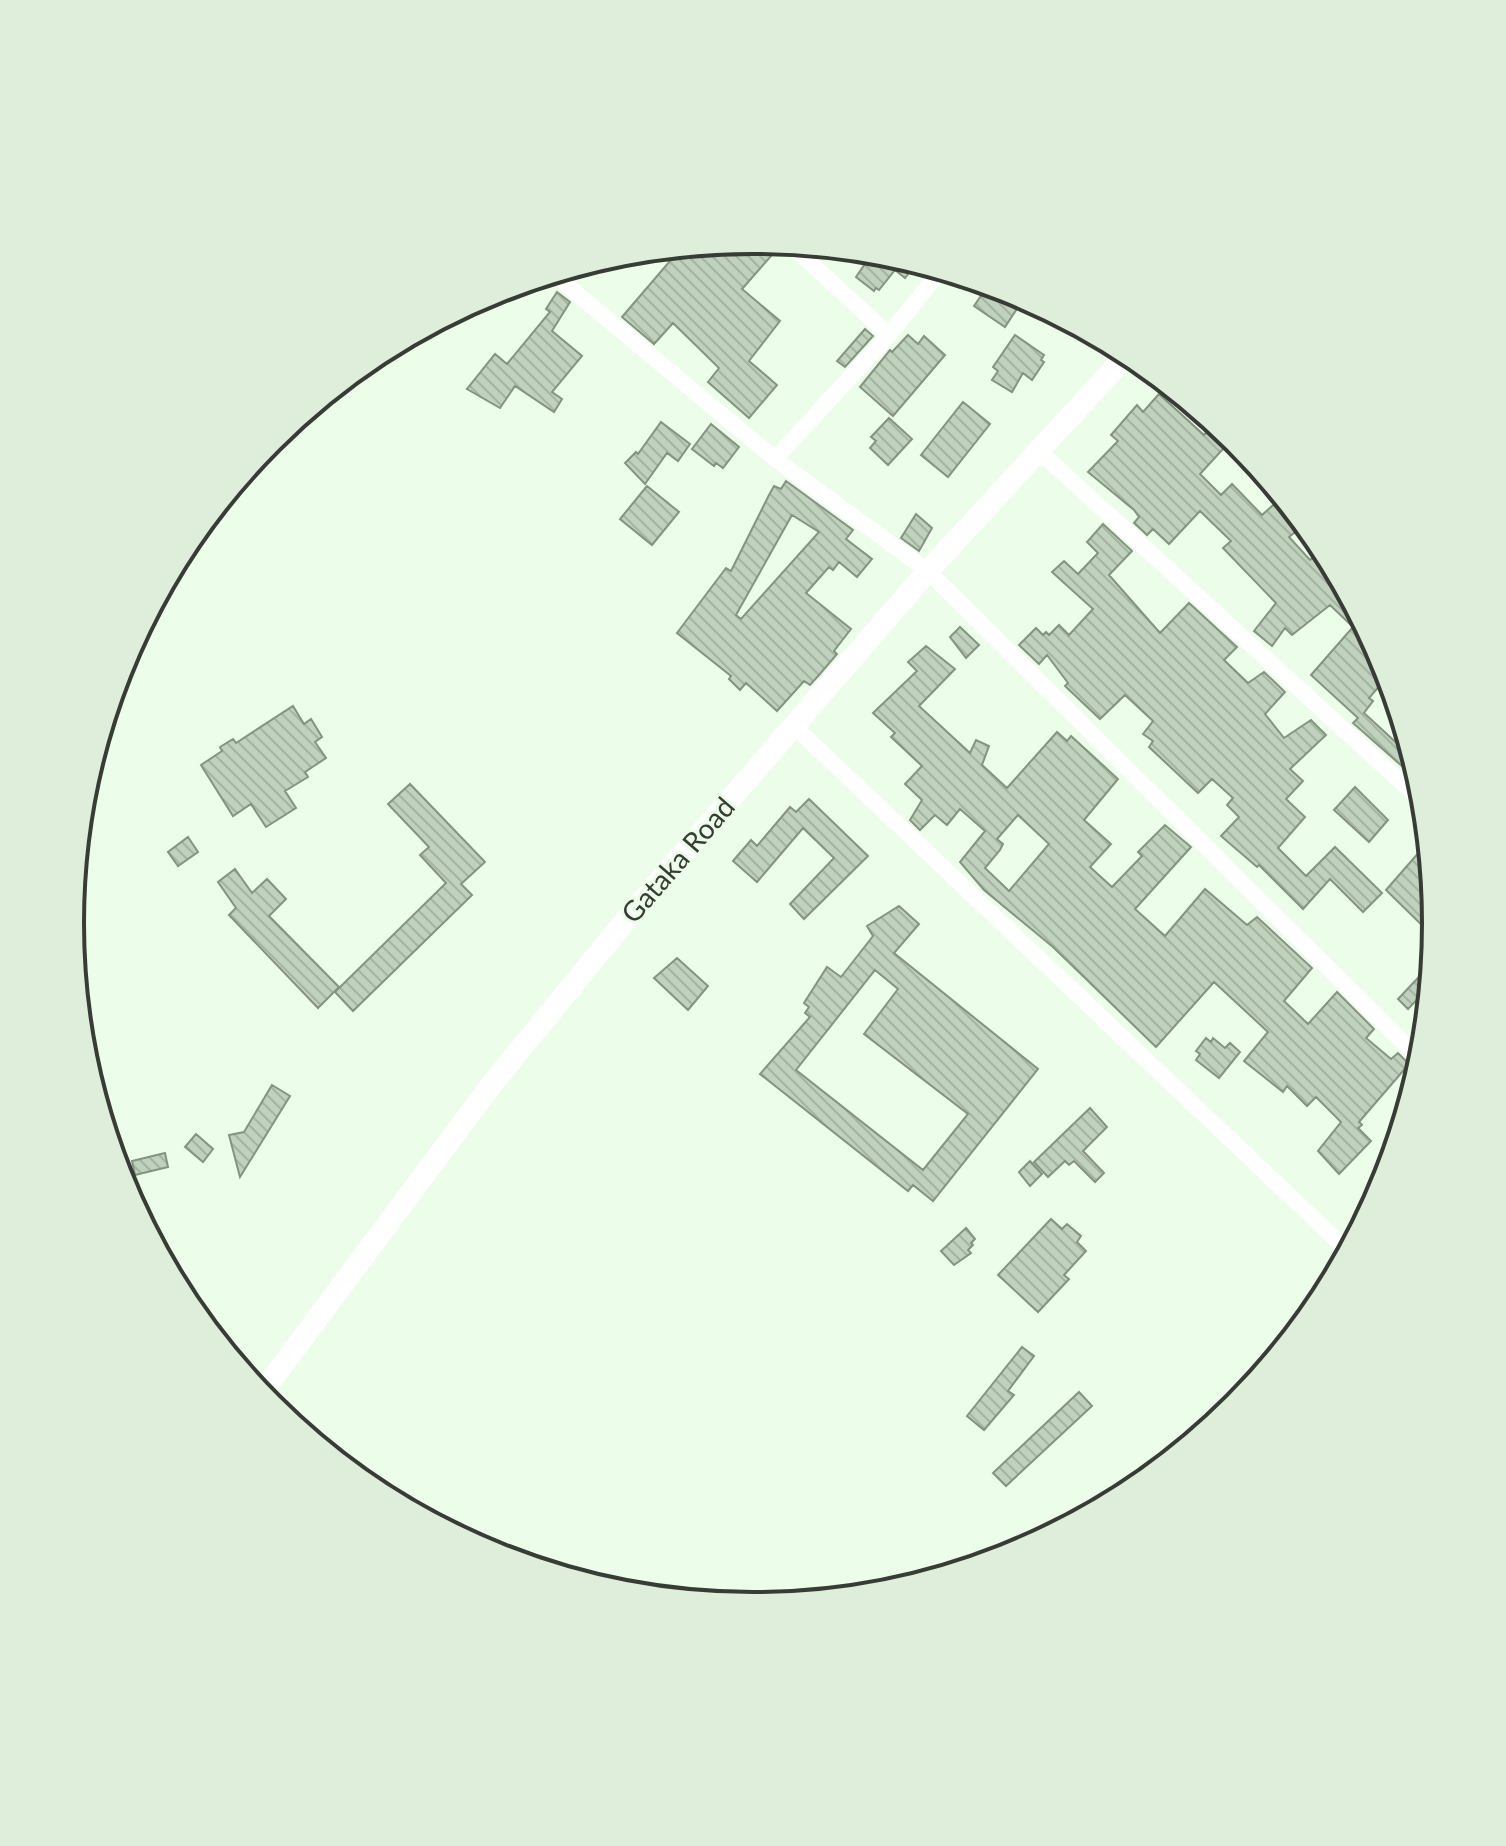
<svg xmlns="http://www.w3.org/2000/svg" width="1506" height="1846" font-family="Lato,sans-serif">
<defs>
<pattern id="building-back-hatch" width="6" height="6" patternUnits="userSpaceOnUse" patternTransform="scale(2)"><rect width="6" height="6" fill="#c0d1bd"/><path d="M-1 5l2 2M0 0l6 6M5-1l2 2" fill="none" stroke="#a6b4a3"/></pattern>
</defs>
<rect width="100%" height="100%" fill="#ecfde9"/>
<path fill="url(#building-back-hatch)" stroke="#849481" stroke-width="2" fill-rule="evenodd" d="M 753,240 L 779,243 L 779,247 L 742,289 L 780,321 L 749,361 L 777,385 L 749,418 L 708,382 L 719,368 L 673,323 L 654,344 L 622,317 L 682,247 Z
M 873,252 L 887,253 L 917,262 L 905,278 L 895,270 L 879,290 L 876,288 L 874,291 L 856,277 Z
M 989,284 L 1022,301 L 1005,327 L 974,306 Z
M 557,292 L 570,302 L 552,331 L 582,356 L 552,392 L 562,399 L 554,412 L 515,386 L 500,408 L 467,389 L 495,354 L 507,364 L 550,312 L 546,309 Z
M 865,329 L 873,336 L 845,367 L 837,361 Z
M 908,335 L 918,344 L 924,336 L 945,355 L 893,416 L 860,387 L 890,350 L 892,352 Z
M 1015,335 L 1044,355 L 1041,360 L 1044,362 L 1032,380 L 1023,373 L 1012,392 L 992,380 L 998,371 L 993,367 Z
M 1159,394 L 1204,435 L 1215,423 L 1233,438 L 1200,474 L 1221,495 L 1232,484 L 1262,515 L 1282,497 L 1305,524 L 1289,537 L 1310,560 L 1324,549 L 1388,676 L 1369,698 L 1373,701 L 1364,713 L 1401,747 L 1408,740 L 1420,782 L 1353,723 L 1358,718 L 1311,675 L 1353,627 L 1330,605 L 1292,635 L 1285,628 L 1272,646 L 1254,631 L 1276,603 L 1223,548 L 1231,541 L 1200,511 L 1169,544 L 1153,529 L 1147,535 L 1134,523 L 1139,517 L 1134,510 L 1088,472 L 1118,441 L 1111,435 L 1137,405 L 1143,412 Z
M 963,402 L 990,424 L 948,477 L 921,455 Z
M 889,418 L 912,439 L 888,465 L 870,448 L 876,441 L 871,437 Z
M 661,422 L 690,444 L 678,461 L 667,453 L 645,484 L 625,463 L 636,452 L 638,454 Z
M 711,424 L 739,447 L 723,468 L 716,463 L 714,466 L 692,449 Z
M 786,481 L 853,530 L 846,539 L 872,559 L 857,577 L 839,562 L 833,570 L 829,567 L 806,593 L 851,629 L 834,651 L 837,654 L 819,675 L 810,685 L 804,681 L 777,711 L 746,683 L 740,690 L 729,679 L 731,676 L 677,633 L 726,568 L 731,571 L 769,495 L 774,486 L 781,489 ZM 792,515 L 819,532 L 741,619 L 736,615 Z
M 647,486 L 679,512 L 652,545 L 620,519 Z
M 916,514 L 932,528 L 919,551 L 901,538 Z
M 1103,524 L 1132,551 L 1109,575 L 1160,633 L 1189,603 L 1237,647 L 1224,660 L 1248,683 L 1264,672 L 1285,692 L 1265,714 L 1284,738 L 1311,720 L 1326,735 L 1290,769 L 1303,781 L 1286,799 L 1305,817 L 1278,848 L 1306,876 L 1335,847 L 1382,893 L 1363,912 L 1330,879 L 1303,909 L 1259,865 L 1257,867 L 1221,836 L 1239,817 L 1227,805 L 1233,798 L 1212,779 L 1198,793 L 1149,747 L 1153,741 L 1143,734 L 1153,721 L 1125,695 L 1100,719 L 1065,686 L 1068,683 L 1047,655 L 1039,664 L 1019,645 L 1036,628 L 1043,635 L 1046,632 L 1049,635 L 1059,625 L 1069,635 L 1093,609 L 1052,572 L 1064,561 L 1078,574 L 1098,553 L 1087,542 Z
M 960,627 L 979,645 L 966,658 L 950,637 Z
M 926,646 L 955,669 L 919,706 L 970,753 L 976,740 L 989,746 L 982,765 L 1007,788 L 1057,732 L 1067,741 L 1071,736 L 1118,779 L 1084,820 L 1111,844 L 1090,867 L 1112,887 L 1142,856 L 1138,852 L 1165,825 L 1191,847 L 1135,909 L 1165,936 L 1205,889 L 1247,925 L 1257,917 L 1312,968 L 1284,1001 L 1308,1024 L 1337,992 L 1374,1029 L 1366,1038 L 1391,1059 L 1398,1053 L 1409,1064 L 1359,1122 L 1362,1125 L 1358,1128 L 1371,1141 L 1339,1174 L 1318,1151 L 1341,1122 L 1316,1097 L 1307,1106 L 1287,1086 L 1283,1092 L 1244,1061 L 1268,1032 L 1214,982 L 1156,1047 L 1053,947 L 984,890 L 960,862 L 985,831 L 960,809 L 947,825 L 935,815 L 920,830 L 910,820 L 922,800 L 905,784 L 922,766 L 891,737 L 895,733 L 873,713 L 917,671 L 908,662 ZM 1018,815 L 1049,844 L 1009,891 L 985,868 L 1000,850 L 1003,844 L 997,839 Z
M 293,706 L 304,724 L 311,719 L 322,737 L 315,742 L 326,758 L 305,772 L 308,777 L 285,791 L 296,808 L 266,827 L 251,804 L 233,816 L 201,765 L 222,751 L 220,747 L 233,739 L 236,743 Z
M 410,784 L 485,862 L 461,884 L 472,895 L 353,1011 L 335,992 L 446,883 L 420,855 L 429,847 L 388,804 Z
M 1355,787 L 1388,820 L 1369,842 L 1334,810 Z
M 809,799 L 868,856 L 804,919 L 790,904 L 834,858 L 803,828 L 757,882 L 733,861 L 751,840 L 757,846 L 790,807 L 796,812 Z
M 188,837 L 198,852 L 178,866 L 168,852 Z
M 1428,842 L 1430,861 L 1421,871 L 1432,882 L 1435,938 L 1386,890 Z
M 235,869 L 252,893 L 267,879 L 286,899 L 269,916 L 339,987 L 318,1008 L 229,915 L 236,908 L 218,882 Z
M 899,906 L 919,924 L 894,953 L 1038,1069 L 933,1201 L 913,1185 L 908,1191 L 760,1074 L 810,1017 L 805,1013 L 809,1007 L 804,1003 L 827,967 L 841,977 L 873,936 L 867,926 ZM 875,970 L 898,989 L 864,1034 L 968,1114 L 923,1170 L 796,1070 Z
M 677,958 L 708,986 L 688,1010 L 654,978 Z
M 1432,963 L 1430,986 L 1408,1009 L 1398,999 Z
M 1206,1038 L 1211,1042 L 1213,1038 L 1225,1048 L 1230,1043 L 1240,1052 L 1219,1078 L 1196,1060 L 1200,1054 L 1196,1051 Z
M 272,1085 L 290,1096 L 240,1177 L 229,1135 L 244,1132 Z
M 1090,1108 L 1107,1127 L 1083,1151 L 1104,1173 L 1095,1182 L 1074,1161 L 1069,1165 L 1065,1161 L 1048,1177 L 1034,1162 Z
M 196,1134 L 213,1149 L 203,1162 L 185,1147 Z
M 165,1153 L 168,1167 L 135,1175 L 132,1161 Z
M 1030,1161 L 1042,1174 L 1030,1186 L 1019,1172 Z
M 1051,1219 L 1062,1229 L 1067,1224 L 1081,1236 L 1077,1242 L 1086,1251 L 1064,1275 L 1069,1279 L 1038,1312 L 998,1275 Z
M 966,1228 L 975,1239 L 971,1243 L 973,1245 L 968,1250 L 971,1253 L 954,1265 L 941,1251 Z
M 1022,1347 L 1034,1356 L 1008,1391 L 1014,1395 L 984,1430 L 967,1416 Z
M 1079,1392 L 1092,1406 L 1006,1486 L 993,1473 Z"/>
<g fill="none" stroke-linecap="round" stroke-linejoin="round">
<path stroke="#fff" stroke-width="16" d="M 790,244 L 889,335
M 564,283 L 775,459 L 928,571 L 1422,1061
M 1039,451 L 1424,803
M 775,459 L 889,335 L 941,270
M 795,727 L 1348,1251"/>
<path stroke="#fff" stroke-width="22" d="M 261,1394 L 492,1084 L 630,915 L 928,571 L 1129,353"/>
</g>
<g text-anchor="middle" stroke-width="6" stroke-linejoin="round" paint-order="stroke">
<g font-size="28" fill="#373d35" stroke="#ecfde9">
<text transform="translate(678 860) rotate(-49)" y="10">Gataka Road</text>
</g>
</g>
<path d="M0 0H1506V1846H0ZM84 923a669 669 0 1 1 1338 0a669 669 0 1 1-1338 0Z" fill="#deeedb" fill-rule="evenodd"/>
<path fill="none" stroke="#373d35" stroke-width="4" d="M84 923a669 669 0 1 1 1338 0a669 669 0 1 1-1338 0Z"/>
</svg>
